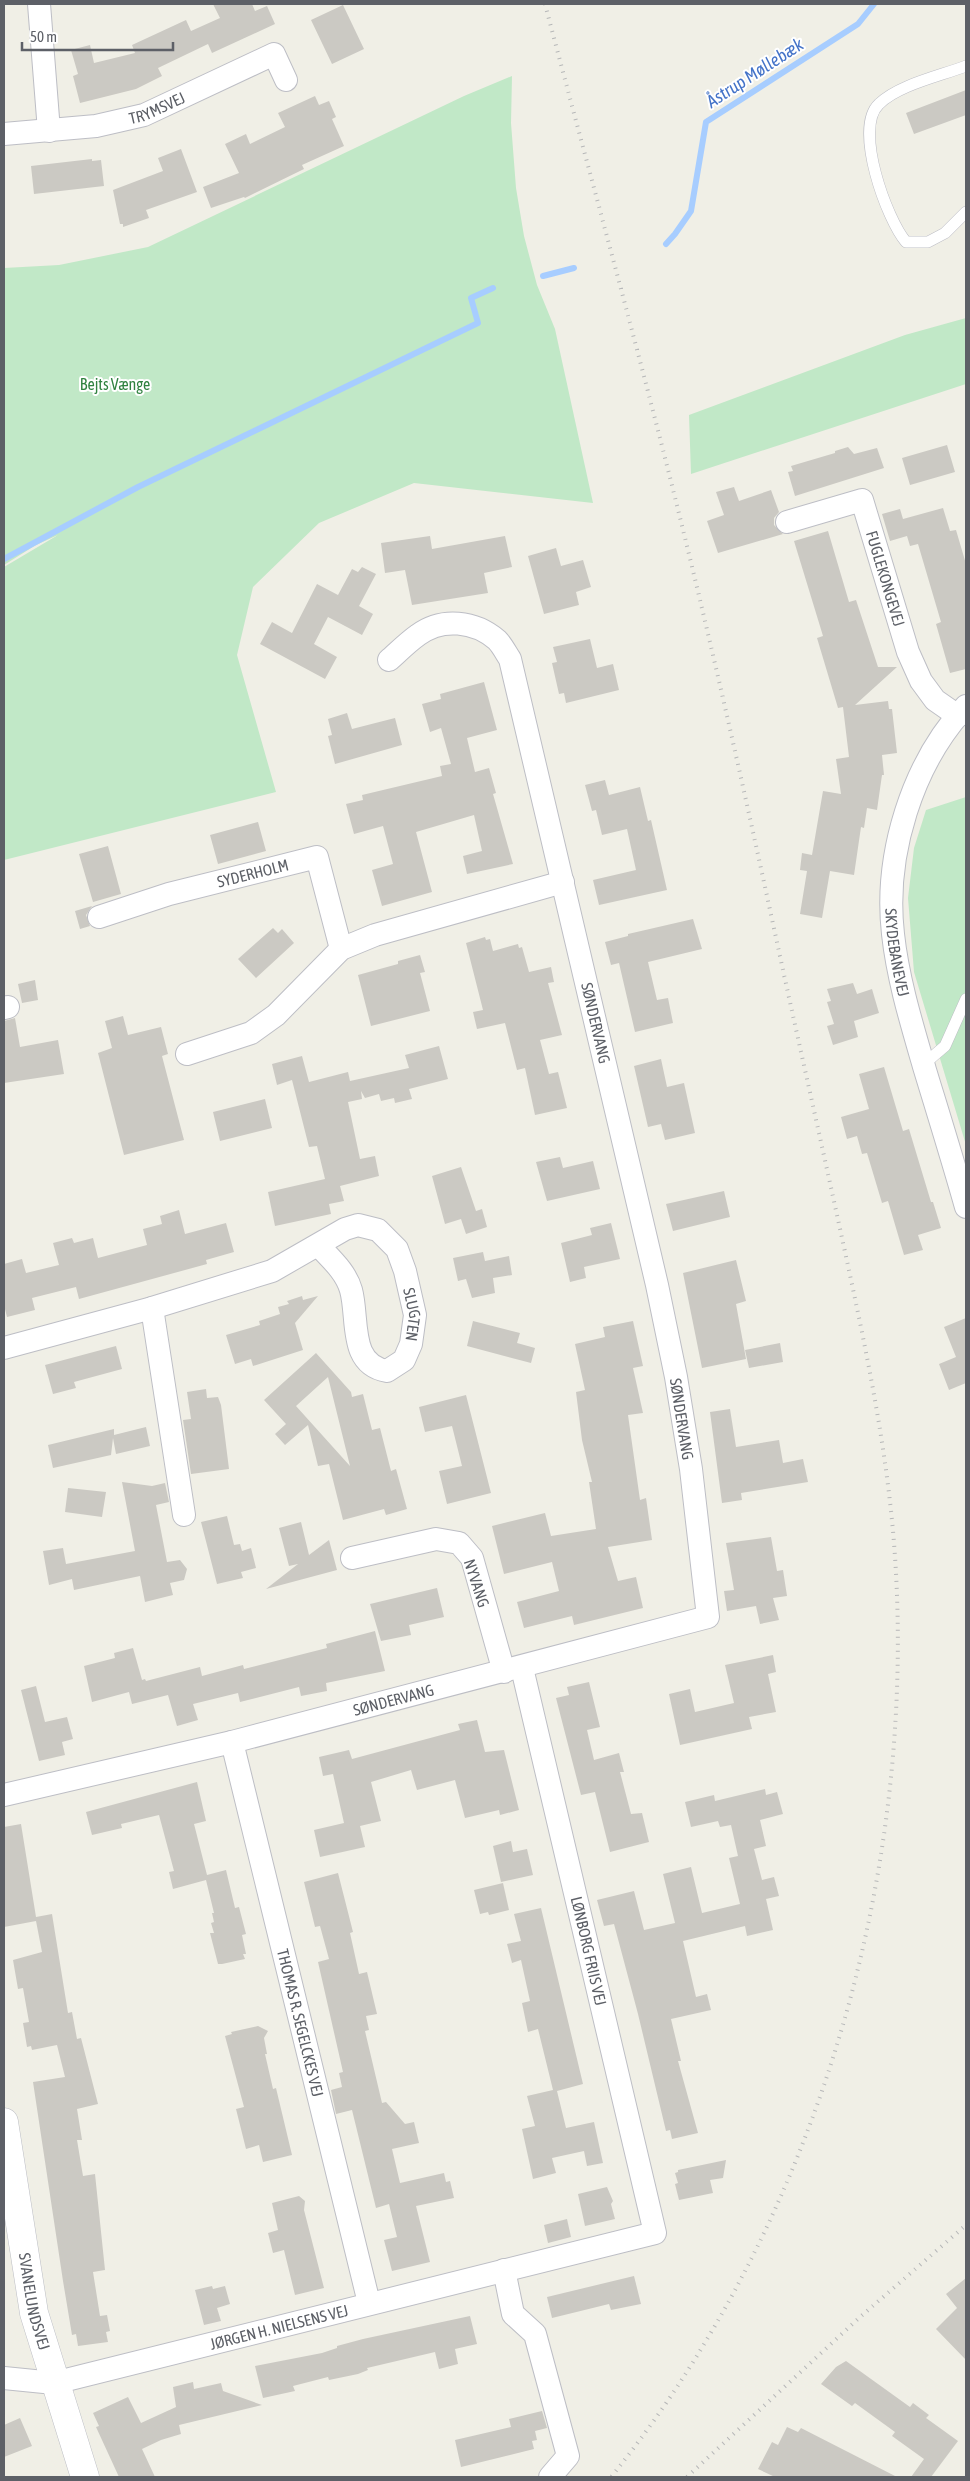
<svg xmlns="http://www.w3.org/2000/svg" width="970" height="2481" font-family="'Asap Condensed',sans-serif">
<rect width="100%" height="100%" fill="#f0efe6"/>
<path fill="#c1e8c7" d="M 512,76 L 511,123 L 516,188 L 524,236 L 537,285 L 555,329 L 593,503 L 414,483 L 319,523 L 253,587 L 237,655 L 276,792 L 4,860 L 4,567 L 58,535 L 36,545 L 4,565 L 4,268 L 59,265 L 148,247 L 464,96 Z
M 966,318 L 966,384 L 691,474 L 689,415 L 905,335 Z
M 966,797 L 966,1145 L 914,972 L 908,898 L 914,848 L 926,810 Z"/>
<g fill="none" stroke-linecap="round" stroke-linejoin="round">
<path stroke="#a7cdff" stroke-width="6" d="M 666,244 L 675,234 L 691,211 L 706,122 L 858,24 L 874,4
M 543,276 L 574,268
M 4,559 L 138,487 L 478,323 L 471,298 L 493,288"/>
</g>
<path fill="#cbc9c3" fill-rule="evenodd" d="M 213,4 L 252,4 L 255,11 L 267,6 L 275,24 L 212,53 L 208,44 L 158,68 L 162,76 L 136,89 L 80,103 L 73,76 L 78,74 L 71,50 L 90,45 L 94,63 L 135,53 L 132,45 L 186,20 L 191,31 L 220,18 Z
M 343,5 L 364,49 L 332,64 L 311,20 Z
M 966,90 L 966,115 L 914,134 L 906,113 Z
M 315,96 L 319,105 L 329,101 L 336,117 L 332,119 L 344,146 L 302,165 L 304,169 L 245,198 L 244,197 L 211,208 L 203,187 L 239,173 L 225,144 L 246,134 L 250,144 L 285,127 L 278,113 Z
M 181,149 L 197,192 L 146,210 L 149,218 L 123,227 L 123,224 L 120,224 L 113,190 L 163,171 L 158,158 Z
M 92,159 L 92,161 L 101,160 L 104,186 L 34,194 L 31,166 Z
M 947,445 L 955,472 L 910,485 L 902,458 Z
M 848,447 L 854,454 L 877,448 L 884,468 L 795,496 L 788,472 L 793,471 L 791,466 L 835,453 L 835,451 Z
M 734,487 L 739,501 L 771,490 L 779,512 L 774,518 L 774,525 L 783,534 L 718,553 L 707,521 L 724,515 L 716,492 Z
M 943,508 L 950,531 L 956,530 L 966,564 L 966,669 L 950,673 L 936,624 L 941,622 L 918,544 L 910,546 L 907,536 L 890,541 L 882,514 L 900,509 L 903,519 Z
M 828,531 L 849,602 L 856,600 L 878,667 L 897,667 L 855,705 L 888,701 L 889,709 L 892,709 L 897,753 L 882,755 L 884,775 L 882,775 L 877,810 L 867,808 L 864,828 L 861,827 L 854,875 L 830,871 L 822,918 L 800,914 L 807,871 L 800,870 L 802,853 L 812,855 L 823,791 L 841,794 L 836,759 L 849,757 L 843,707 L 838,708 L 817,638 L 823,636 L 794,541 Z
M 430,536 L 432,549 L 505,536 L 512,567 L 484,573 L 488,593 L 412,605 L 405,570 L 385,573 L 381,543 Z
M 556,548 L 561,566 L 583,560 L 591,587 L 576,592 L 579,605 L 544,614 L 528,556 Z
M 362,567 L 376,574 L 359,606 L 373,614 L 362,635 L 328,617 L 314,644 L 337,657 L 325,679 L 260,644 L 272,622 L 292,633 L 317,584 L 338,595 L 352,569 L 358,572 Z
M 590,639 L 597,668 L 613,664 L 619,690 L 566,703 L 564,693 L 559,694 L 552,663 L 557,662 L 553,647 Z
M 484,682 L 497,730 L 467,738 L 475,772 L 489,768 L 496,793 L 493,794 L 513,864 L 467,874 L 463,856 L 482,851 L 474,815 L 416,832 L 432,892 L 382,906 L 372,870 L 393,864 L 383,826 L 354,834 L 346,804 L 363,800 L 362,795 L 442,776 L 440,766 L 451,764 L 441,728 L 430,732 L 422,704 L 441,699 L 440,694 Z
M 347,713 L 352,729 L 395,718 L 402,745 L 335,764 L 328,736 L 332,735 L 328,719 Z
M 605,780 L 609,795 L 640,787 L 648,821 L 651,820 L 667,890 L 599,905 L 593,880 L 636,870 L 627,829 L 602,835 L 596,810 L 592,811 L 585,785 Z
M 258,822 L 266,851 L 218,864 L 210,835 Z
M 108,846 L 121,894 L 93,902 L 79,854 Z
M 92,906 L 86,915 L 90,926 L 80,929 L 75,911 Z
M 693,919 L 702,949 L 648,962 L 657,1000 L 668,998 L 673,1023 L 635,1032 L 619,963 L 611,965 L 605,942 L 628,936 L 628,934 Z
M 273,928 L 278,933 L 282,929 L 294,943 L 256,978 L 238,959 Z
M 485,937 L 486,940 L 490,939 L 493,951 L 518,944 L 519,948 L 522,947 L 529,972 L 551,967 L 554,982 L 548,983 L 562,1035 L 540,1040 L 549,1074 L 558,1072 L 567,1108 L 535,1115 L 525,1068 L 517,1070 L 505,1023 L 477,1029 L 473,1012 L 483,1010 L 466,943 Z
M 420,955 L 425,972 L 420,973 L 430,1011 L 371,1026 L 358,975 L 398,964 L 398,961 Z
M 35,980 L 38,1000 L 22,1003 L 18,984 Z
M 853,983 L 857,994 L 872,989 L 879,1013 L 854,1021 L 858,1037 L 833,1045 L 827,1026 L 834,1024 L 827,1002 L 831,1001 L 827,989 Z
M 123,1016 L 128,1035 L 161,1027 L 168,1054 L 162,1056 L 184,1140 L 124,1155 L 98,1053 L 112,1048 L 105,1021 Z
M 15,1018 L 20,1047 L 58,1040 L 64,1074 L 4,1083 L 4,1021 Z
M 439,1046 L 448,1079 L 409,1089 L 412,1099 L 395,1103 L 394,1098 L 381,1101 L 379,1094 L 365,1098 L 361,1091 L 362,1099 L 348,1102 L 360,1159 L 375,1156 L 379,1176 L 340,1186 L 344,1201 L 329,1204 L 331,1214 L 275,1226 L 268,1192 L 325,1179 L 317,1146 L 309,1147 L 292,1080 L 277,1085 L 272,1064 L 302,1056 L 309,1082 L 348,1072 L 350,1081 L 409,1068 L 405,1055 Z
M 661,1059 L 667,1087 L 684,1083 L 695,1133 L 665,1140 L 661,1124 L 648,1127 L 634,1066 Z
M 884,1067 L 903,1131 L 909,1129 L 931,1202 L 933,1202 L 941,1228 L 918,1235 L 923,1250 L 904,1255 L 888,1201 L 882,1203 L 867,1153 L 862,1154 L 857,1136 L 847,1139 L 841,1117 L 869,1109 L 859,1074 Z
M 265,1099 L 272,1128 L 220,1141 L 213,1112 Z
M 560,1157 L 563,1168 L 593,1161 L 600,1189 L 547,1201 L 536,1162 Z
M 461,1167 L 476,1211 L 482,1209 L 487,1227 L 466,1234 L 461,1219 L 445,1224 L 432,1176 Z
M 724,1191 L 730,1217 L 673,1231 L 666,1204 Z
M 179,1210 L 185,1234 L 226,1223 L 234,1252 L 206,1260 L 207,1264 L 79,1299 L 76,1287 L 32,1298 L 35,1310 L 7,1317 L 4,1305 L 4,1264 L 22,1259 L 26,1273 L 59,1265 L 53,1243 L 72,1238 L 74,1243 L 93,1238 L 98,1258 L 147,1245 L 143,1229 L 162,1224 L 160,1216 Z
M 611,1223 L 620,1259 L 584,1267 L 586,1278 L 570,1282 L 561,1243 L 592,1235 L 590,1228 Z
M 483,1252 L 485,1261 L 509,1256 L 512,1275 L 493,1278 L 495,1293 L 472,1298 L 466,1279 L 458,1281 L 453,1258 Z
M 736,1260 L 746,1301 L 736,1304 L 746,1359 L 702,1368 L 683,1273 Z
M 302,1296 L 303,1300 L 318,1296 L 295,1323 L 303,1350 L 253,1366 L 251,1359 L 235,1364 L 226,1335 L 260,1325 L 259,1321 L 280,1314 L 278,1307 L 289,1304 L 287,1301 Z
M 966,1318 L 966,1383 L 949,1390 L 939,1364 L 956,1357 L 944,1327 Z
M 473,1321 L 520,1333 L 517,1343 L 535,1348 L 531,1363 L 467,1346 Z
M 633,1321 L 643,1366 L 633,1368 L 643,1413 L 628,1415 L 640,1500 L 646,1498 L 652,1540 L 608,1547 L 618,1581 L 636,1577 L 643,1608 L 574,1625 L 572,1616 L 524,1628 L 517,1602 L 559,1591 L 552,1562 L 504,1574 L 492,1526 L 545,1513 L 551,1536 L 596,1529 L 589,1482 L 592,1482 L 582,1440 L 576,1392 L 585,1390 L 575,1344 L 605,1337 L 603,1327 Z
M 780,1343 L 783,1362 L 749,1368 L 745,1350 Z
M 116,1346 L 122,1369 L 74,1382 L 76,1388 L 53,1394 L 45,1365 Z
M 316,1353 L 351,1392 L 352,1397 L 363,1394 L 372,1430 L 380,1428 L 391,1471 L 396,1469 L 407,1509 L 386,1515 L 384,1509 L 343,1520 L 329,1464 L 318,1466 L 308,1425 L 285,1445 L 275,1434 L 286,1424 L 264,1400 ZM 328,1377 L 350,1466 L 296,1406 Z
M 206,1389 L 207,1398 L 218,1397 L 221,1405 L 229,1469 L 191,1474 L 183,1420 L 191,1419 L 187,1392 Z
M 466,1395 L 491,1493 L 447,1504 L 439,1471 L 462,1466 L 452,1426 L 425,1432 L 419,1407 Z
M 730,1409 L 736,1447 L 779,1440 L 783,1463 L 803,1459 L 808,1482 L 741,1493 L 742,1500 L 722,1503 L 710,1412 Z
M 146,1427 L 150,1446 L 116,1454 L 113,1438 L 111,1455 L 53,1468 L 48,1445 L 114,1429 L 114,1435 Z
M 122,1482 L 152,1486 L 165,1483 L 169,1502 L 156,1505 L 167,1562 L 180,1560 L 187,1569 L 184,1580 L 170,1583 L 173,1595 L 145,1602 L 140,1576 L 74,1590 L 72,1579 L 49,1585 L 43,1551 L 63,1548 L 66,1564 L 135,1551 Z
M 68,1488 L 106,1492 L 102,1517 L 65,1512 Z
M 227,1516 L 234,1545 L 240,1544 L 242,1551 L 251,1548 L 256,1568 L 241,1572 L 243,1578 L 217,1584 L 201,1522 Z
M 301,1522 L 309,1555 L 329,1540 L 337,1570 L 266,1589 L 298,1564 L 289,1566 L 279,1528 Z
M 771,1537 L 777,1571 L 783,1570 L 787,1596 L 773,1598 L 779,1620 L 760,1624 L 756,1606 L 727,1611 L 724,1591 L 734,1590 L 726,1543 Z
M 437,1588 L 444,1617 L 409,1625 L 411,1635 L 381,1641 L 370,1604 Z
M 375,1631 L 385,1671 L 326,1683 L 327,1691 L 301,1696 L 299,1687 L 240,1702 L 238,1693 L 193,1704 L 198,1720 L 177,1726 L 168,1695 L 132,1704 L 129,1692 L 92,1702 L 84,1666 L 115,1658 L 114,1653 L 133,1648 L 142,1680 L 145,1679 L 146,1681 L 200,1667 L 202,1676 L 243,1665 L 244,1669 L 327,1648 L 326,1644 Z
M 773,1655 L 776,1672 L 768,1674 L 776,1712 L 749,1717 L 752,1729 L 680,1745 L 669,1694 L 690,1689 L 695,1712 L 734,1703 L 725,1665 Z
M 589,1682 L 600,1727 L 587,1730 L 594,1760 L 619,1753 L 624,1772 L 620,1772 L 631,1814 L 642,1813 L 649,1842 L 610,1852 L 595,1792 L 581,1795 L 556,1698 L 569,1695 L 567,1687 Z
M 36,1686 L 45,1722 L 67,1717 L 73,1739 L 62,1742 L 65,1755 L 39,1761 L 21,1690 Z
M 477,1720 L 485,1752 L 504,1750 L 519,1810 L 500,1815 L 499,1810 L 465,1818 L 455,1780 L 417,1790 L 411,1770 L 371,1782 L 381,1821 L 360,1826 L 365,1847 L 320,1857 L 314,1830 L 344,1823 L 333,1774 L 323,1776 L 319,1757 L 349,1750 L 352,1759 L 460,1730 L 458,1724 Z
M 197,1782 L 206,1821 L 194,1824 L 207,1875 L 226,1870 L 235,1908 L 239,1907 L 246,1934 L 242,1935 L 246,1954 L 243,1954 L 245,1959 L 222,1964 L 218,1964 L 210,1933 L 214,1933 L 211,1923 L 214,1922 L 212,1913 L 214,1913 L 206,1880 L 173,1889 L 169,1872 L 174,1871 L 159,1815 L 121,1824 L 122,1828 L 92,1835 L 86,1812 Z
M 765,1789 L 766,1795 L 777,1792 L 783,1814 L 760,1820 L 766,1846 L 754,1849 L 762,1880 L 774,1877 L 779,1896 L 766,1899 L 773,1930 L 747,1936 L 745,1926 L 683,1941 L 696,1997 L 707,1994 L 711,2010 L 671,2019 L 681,2061 L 678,2061 L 698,2133 L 672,2139 L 670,2130 L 666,2131 L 638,2014 L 614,1924 L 604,1926 L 597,1900 L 634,1891 L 644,1930 L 675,1923 L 663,1874 L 691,1867 L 702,1913 L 740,1904 L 729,1858 L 738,1856 L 731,1825 L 720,1827 L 718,1821 L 691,1827 L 685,1802 L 714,1795 L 715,1801 Z
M 21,1824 L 36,1917 L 52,1914 L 68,2013 L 72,2012 L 77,2039 L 81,2038 L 98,2104 L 77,2109 L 82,2140 L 77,2140 L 83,2176 L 95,2174 L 105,2270 L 93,2272 L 100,2316 L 107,2315 L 110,2331 L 106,2332 L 108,2342 L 78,2346 L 76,2334 L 72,2335 L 63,2281 L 33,2082 L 65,2077 L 57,2045 L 32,2050 L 31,2046 L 27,2047 L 23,2023 L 29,2022 L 23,1988 L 18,1989 L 13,1960 L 42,1952 L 36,1921 L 4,1927 L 4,1827 Z
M 511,1841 L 513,1852 L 527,1849 L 533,1875 L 501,1882 L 493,1846 Z
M 338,1873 L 353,1932 L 350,1933 L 359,1974 L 367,1972 L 377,2014 L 366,2016 L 369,2030 L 365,2031 L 382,2103 L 386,2102 L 405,2124 L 414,2122 L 419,2143 L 392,2149 L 400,2183 L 444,2173 L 446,2182 L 450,2181 L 454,2198 L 416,2206 L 430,2262 L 392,2271 L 384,2240 L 397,2237 L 389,2204 L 376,2208 L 352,2110 L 336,2114 L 331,2090 L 342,2087 L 339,2073 L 343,2072 L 318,1962 L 329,1959 L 320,1926 L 315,1927 L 304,1882 Z
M 503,1883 L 509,1910 L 489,1915 L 488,1912 L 480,1914 L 474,1890 Z
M 541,1908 L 583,2084 L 557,2091 L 566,2128 L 594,2122 L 603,2163 L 587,2166 L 584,2151 L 552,2158 L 556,2173 L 533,2179 L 522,2129 L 535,2126 L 527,2096 L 553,2090 L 538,2029 L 528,2032 L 522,2003 L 530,2001 L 521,1960 L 512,1963 L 507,1944 L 521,1941 L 514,1914 Z
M 258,2026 L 268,2031 L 264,2038 L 267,2054 L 265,2054 L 273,2089 L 276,2088 L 292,2155 L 263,2162 L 259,2145 L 246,2149 L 236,2109 L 244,2107 L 225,2036 L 232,2034 L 231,2032 Z
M 726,2160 L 723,2178 L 710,2180 L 713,2193 L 679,2200 L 675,2184 L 678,2183 L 675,2173 L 678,2172 L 678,2170 Z
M 607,2187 L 613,2201 L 611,2204 L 615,2219 L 585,2226 L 578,2194 Z
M 299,2196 L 305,2201 L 304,2210 L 324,2288 L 295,2295 L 284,2250 L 273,2253 L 268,2233 L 278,2230 L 272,2203 Z
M 567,2219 L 571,2237 L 548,2243 L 544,2225 Z
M 634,2276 L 641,2304 L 611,2310 L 609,2304 L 552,2318 L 547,2297 Z
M 966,2278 L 966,2360 L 936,2329 L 957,2308 L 946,2294 Z
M 212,2286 L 213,2289 L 225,2286 L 230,2304 L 217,2308 L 221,2321 L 204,2325 L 195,2290 Z
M 470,2316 L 477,2344 L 455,2349 L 458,2364 L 439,2369 L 435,2352 L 367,2368 L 368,2370 L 358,2374 L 329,2380 L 328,2377 L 293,2386 L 295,2391 L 263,2398 L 255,2366 L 322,2353 L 337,2348 L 337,2346 L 363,2339 Z
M 846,2361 L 910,2407 L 913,2403 L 929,2415 L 926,2418 L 958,2441 L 931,2477 L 911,2477 L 924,2459 L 892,2436 L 895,2432 L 855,2403 L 852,2406 L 821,2384 L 836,2367 Z
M 193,2382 L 194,2389 L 221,2383 L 223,2391 L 262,2405 L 179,2425 L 181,2434 L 161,2440 L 142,2449 L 155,2477 L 119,2477 L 96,2427 L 99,2426 L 93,2413 L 128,2397 L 141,2423 L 176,2407 L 173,2387 Z
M 542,2411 L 547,2428 L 535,2431 L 537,2440 L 532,2441 L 534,2449 L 461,2467 L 455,2440 L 511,2427 L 509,2419 Z
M 20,2418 L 32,2446 L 4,2457 L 4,2425 Z
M 787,2427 L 798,2432 L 801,2428 L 897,2477 L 775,2477 L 758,2469 L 772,2442 L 778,2445 Z"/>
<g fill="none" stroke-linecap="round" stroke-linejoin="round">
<defs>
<path id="lane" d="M 966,66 C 940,76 898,85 879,104 C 853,128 887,220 906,242 L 928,242 L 945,233 L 966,212
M 924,1064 L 945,1046 L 966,999"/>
<g id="street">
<path d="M 39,4 L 49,131"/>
<path id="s1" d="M 4,134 L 96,126 L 144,115 L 274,54 L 286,80"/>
<path id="s2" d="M 787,522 L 862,500 L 908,652 L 921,681 L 935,700 L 958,716"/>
<path id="s3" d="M 966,706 C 912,764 884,855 893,934 C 898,980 912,1025 925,1070 C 939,1116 953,1161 966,1207"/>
<path id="s4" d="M 99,917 L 169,894 L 317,857 L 341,949"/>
<path d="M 4,1008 L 8,1007"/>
<path d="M 187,1054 L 251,1033 L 276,1015 L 341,949 L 375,935 L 563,882"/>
<path d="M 152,1308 L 184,1515"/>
<path id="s5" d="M 4,1348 L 152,1308 L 272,1271 L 345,1229 L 358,1225 L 378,1230 L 397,1249 L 405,1271 L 415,1315 L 411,1344 L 404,1360 L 387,1371 C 348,1364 359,1319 351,1290 C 346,1272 331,1259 319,1246"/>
<path d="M 352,1558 L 436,1539 L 459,1543 L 472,1558 L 504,1672"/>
<path id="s6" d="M 232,1742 L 369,2303"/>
<path id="s7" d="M 4,1795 L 232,1742 L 708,1617 L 691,1469 L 676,1377 L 657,1285 L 510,659 C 506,653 502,645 497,640 C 475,621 442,617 418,635 C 408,642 398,652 389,660"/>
<path d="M 504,2270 L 513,2314 L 535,2334 L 568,2456 L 550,2477"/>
<path id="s8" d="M 4,2378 L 54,2383 L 655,2233 L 522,1668"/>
</g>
<g id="secondary">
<path id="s9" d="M 4,2122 L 34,2313 L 85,2477"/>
</g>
</defs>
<use href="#lane" stroke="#bdbec5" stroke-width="12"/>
<use href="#street" stroke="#bdbec5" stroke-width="24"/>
<use href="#secondary" stroke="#bbbdc4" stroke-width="29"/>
<use href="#lane" stroke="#fff" stroke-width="11"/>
<use href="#street" stroke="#fff" stroke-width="22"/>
<use href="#secondary" stroke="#fff" stroke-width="28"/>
<path stroke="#b6b7b8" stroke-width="4" stroke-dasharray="1 6" stroke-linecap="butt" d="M 545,4 C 592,183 642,362 686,542 C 719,677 749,812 778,947 C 799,1044 821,1141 842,1238 C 863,1335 884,1432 893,1531 C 922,1860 820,2219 611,2477
M 687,2477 L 859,2318 L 966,2225"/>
</g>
<g text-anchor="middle" stroke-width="4" stroke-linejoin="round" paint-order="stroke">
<g font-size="16" fill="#5d6067" stroke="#fff">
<text dy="6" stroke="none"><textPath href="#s1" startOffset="156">TRYMSVEJ</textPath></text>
<text dy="6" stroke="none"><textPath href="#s2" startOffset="160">FUGLEKONGEVEJ</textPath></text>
<text dy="6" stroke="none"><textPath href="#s4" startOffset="160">SYDERHOLM</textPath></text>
<text dy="6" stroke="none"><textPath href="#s3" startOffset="265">SKYDEBANEVEJ</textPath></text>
<text transform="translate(596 1023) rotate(77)" y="6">SØNDERVANG</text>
<text dy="6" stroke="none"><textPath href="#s5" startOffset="492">SLUGTEN</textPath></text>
<text transform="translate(682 1419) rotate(81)" y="6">SØNDERVANG</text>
<text transform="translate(477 1583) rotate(72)" y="6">NYVANG</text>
<text dy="6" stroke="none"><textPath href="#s7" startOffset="401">SØNDERVANG</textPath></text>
<text transform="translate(589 1951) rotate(77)" y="6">LØNBORG FRIIS VEJ</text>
<text dy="6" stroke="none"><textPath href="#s6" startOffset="289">THOMAS R. SEGELCKES VEJ</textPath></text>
<text dy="6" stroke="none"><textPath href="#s9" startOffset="182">SVANELUNDSVEJ</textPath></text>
<text dy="6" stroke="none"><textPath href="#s8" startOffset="282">JØRGEN H. NIELSENS VEJ</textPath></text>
</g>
<g font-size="16" fill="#308240" stroke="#fff">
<text x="115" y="390">Bejts Vænge</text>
</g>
<g font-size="18" font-style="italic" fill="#4473c8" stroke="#fff">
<text transform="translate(755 73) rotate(-33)" y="6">Åstrup Møllebæk</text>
</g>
</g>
<rect width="970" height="2481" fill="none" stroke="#5d6067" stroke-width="10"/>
<path d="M22 42v8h151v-8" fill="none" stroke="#5d6067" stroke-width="2.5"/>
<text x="30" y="42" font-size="15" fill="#5d6067" stroke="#ffffff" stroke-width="4" paint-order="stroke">50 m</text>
</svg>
